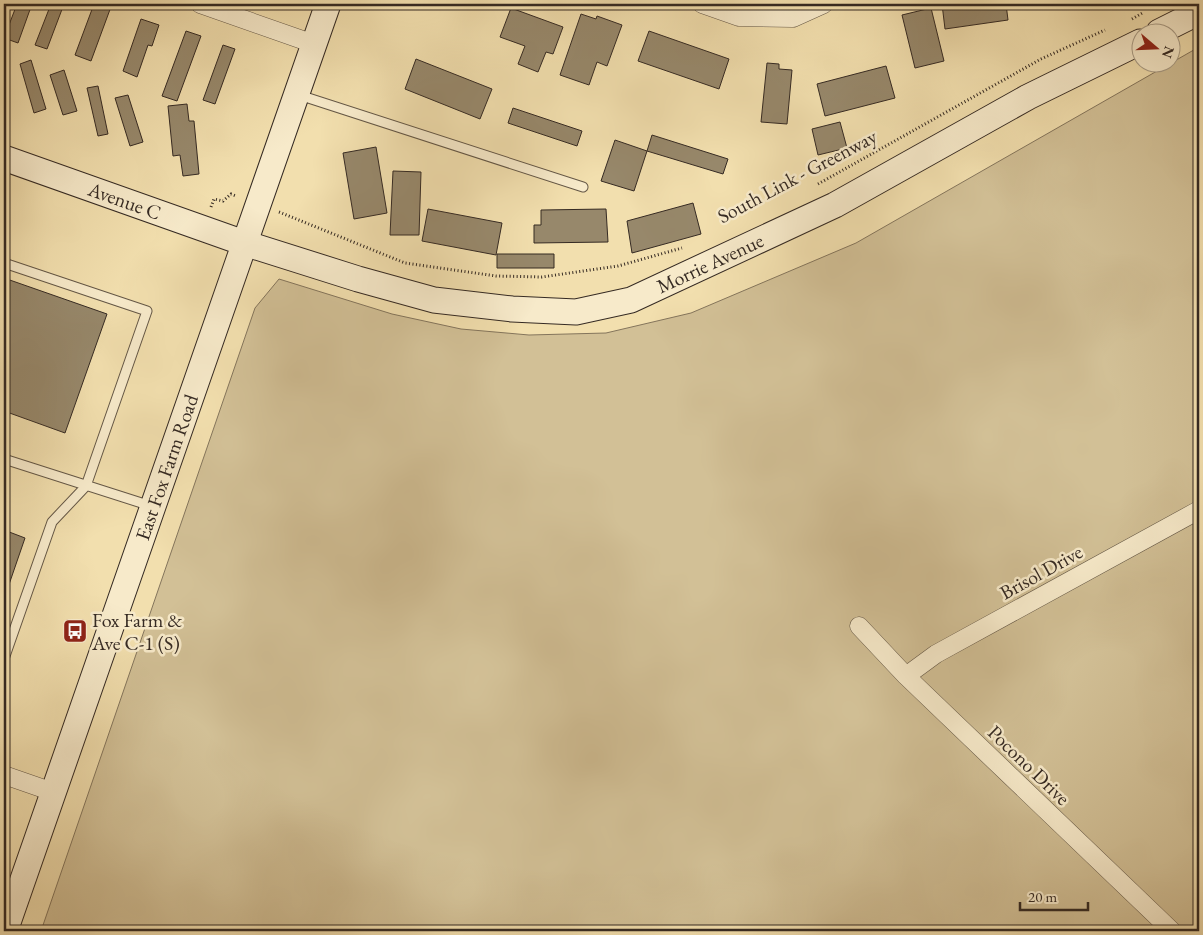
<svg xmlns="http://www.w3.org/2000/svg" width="1203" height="935" font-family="'EB Garamond',serif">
<rect width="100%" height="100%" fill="#f2dfae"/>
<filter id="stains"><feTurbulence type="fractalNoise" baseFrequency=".004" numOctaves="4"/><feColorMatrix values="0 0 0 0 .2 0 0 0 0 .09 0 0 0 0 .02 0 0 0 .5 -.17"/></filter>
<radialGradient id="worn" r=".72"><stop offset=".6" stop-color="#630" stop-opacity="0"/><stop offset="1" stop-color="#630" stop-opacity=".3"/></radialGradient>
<path fill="#d2c096" stroke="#84755c" d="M 1199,47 L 1199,931 L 41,931 L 255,308 L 279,279 L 392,314 L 461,329 L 529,335 L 606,333 L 691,313 L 856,243 Z"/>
<path fill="#97886b" stroke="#352a23" d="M 17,4 L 32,4 L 18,43 L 4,38 Z
M 51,4 L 64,4 L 47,49 L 35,45 Z
M 94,4 L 112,4 L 91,61 L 75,55 Z
M 942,4 L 1006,4 L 1008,20 L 945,29 Z
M 511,8 L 563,27 L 553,54 L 546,52 L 538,72 L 518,64 L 525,46 L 500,37 Z
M 931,8 L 944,61 L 915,68 L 902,15 Z
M 581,14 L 596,19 L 597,16 L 622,25 L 607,66 L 597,62 L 589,85 L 560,75 Z
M 141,19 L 159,25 L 152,46 L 148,45 L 137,77 L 123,71 Z
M 186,31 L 201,36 L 177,101 L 162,96 Z
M 649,31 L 729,59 L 719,89 L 638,61 Z
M 223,45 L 235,49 L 215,104 L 203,100 Z
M 416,59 L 492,89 L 480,119 L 405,89 Z
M 31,60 L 46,109 L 34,113 L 20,64 Z
M 767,63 L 779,64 L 779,69 L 792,70 L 787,124 L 761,122 Z
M 886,66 L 895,98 L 825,116 L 817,84 Z
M 64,70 L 77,111 L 63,115 L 50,75 Z
M 98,86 L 108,134 L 98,136 L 87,88 Z
M 128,95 L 143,142 L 130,146 L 115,98 Z
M 187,104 L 189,121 L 194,121 L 199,174 L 183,176 L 180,155 L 173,156 L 168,106 Z
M 513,108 L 582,131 L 577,146 L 508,123 Z
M 840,122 L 847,148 L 818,155 L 812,129 Z
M 652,135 L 728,159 L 723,174 L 647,151 Z
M 615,140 L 647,151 L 634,191 L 601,181 Z
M 376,147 L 387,213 L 354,219 L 343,153 Z
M 393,171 L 421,172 L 419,235 L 390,235 Z
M 693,203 L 701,234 L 632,253 L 627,221 Z
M 428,209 L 502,223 L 496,255 L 422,241 Z
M 606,209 L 608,242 L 534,243 L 534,225 L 541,225 L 541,210 Z
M 497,254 L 554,254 L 554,268 L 497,268 Z
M 4,278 L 107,314 L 65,433 L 4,411 Z
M 4,530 L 25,538 L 4,599 Z"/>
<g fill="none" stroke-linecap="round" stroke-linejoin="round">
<defs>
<path id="service" d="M 299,95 L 583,187
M 4,263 L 147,311 L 86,486 L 52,522 L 4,659
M 4,459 L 151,506"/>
<path id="minor" d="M 200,4 L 314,44
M 702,4 L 739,17 L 793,18 L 824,4
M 859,626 L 906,676 L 1172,931
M 906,676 L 936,654 L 1199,510
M 4,775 L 53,792"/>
<g id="secondary">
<path d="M 1159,32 L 1199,12"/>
<path id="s1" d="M 4,158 L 244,243 L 358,279 L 434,300 L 512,309 L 576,312 L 631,300 L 835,205 L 1028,97 L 1140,42"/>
<path id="s2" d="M 5,931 L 328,4"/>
</g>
</defs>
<use href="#service" stroke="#645746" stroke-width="11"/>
<use href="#minor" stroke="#645746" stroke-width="19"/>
<use href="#secondary" stroke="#352a23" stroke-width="27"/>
<path stroke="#352a23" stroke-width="3" stroke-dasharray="1 2.5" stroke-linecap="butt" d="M 1132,19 L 1144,12
M 818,184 L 1041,59 L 1105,30
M 211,207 L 214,199 L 223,201 L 231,194 L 236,196
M 279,212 L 405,263 L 496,276 L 542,277 L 618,266 L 682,248"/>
<use href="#service" stroke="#f7eaca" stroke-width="9"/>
<use href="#minor" stroke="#f7eaca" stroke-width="18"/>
<use href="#secondary" stroke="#f7eaca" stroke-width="25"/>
</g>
<defs>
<symbol id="bus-square" viewBox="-11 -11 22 22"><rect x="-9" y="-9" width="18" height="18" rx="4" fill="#8f2418" stroke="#f7eaca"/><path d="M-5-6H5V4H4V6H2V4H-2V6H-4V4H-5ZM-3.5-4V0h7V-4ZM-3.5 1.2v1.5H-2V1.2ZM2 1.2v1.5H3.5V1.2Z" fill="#fff"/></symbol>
</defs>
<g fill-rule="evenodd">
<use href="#bus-square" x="61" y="617" width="28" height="28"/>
</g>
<g text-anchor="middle" stroke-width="5" stroke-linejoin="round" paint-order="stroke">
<g font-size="20" fill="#352a23" stroke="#f7eaca">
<text transform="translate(797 176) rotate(-28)" y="7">South Link - Greenway</text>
<text dy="7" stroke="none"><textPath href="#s1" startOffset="128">Avenue C</textPath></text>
<text dy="7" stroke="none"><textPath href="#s1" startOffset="739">Morrie Avenue</textPath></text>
<text dy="7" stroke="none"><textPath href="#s2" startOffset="491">East Fox Farm Road</textPath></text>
<text transform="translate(1041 572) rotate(-29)" y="7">Brisol Drive</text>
<text transform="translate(1029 765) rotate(44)" y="7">Pocono Drive</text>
</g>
<g font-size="20" fill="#352a23" stroke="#f7eaca" text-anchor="start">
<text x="92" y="627">Fox Farm &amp;<tspan x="92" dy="23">Ave C-1 (S)</tspan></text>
</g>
</g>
<rect width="1203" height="935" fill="none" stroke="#f2dfae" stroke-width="20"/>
<rect x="5" y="5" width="1193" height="925" fill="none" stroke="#352a23" stroke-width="2.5"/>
<rect x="10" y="10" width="1183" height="915" fill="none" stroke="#352a23"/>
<g transform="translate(1156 48) rotate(109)"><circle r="24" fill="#f7eaca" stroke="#a99d87"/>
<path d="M0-4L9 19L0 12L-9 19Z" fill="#8f2418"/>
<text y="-8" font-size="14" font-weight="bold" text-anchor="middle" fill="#352a23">N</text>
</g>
<path d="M1020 902v8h68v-8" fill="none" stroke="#352a23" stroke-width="2.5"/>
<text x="1028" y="902" font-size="15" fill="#352a23" stroke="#f7eaca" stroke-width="4" paint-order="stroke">20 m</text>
<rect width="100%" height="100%" filter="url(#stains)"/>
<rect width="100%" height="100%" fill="url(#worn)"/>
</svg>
